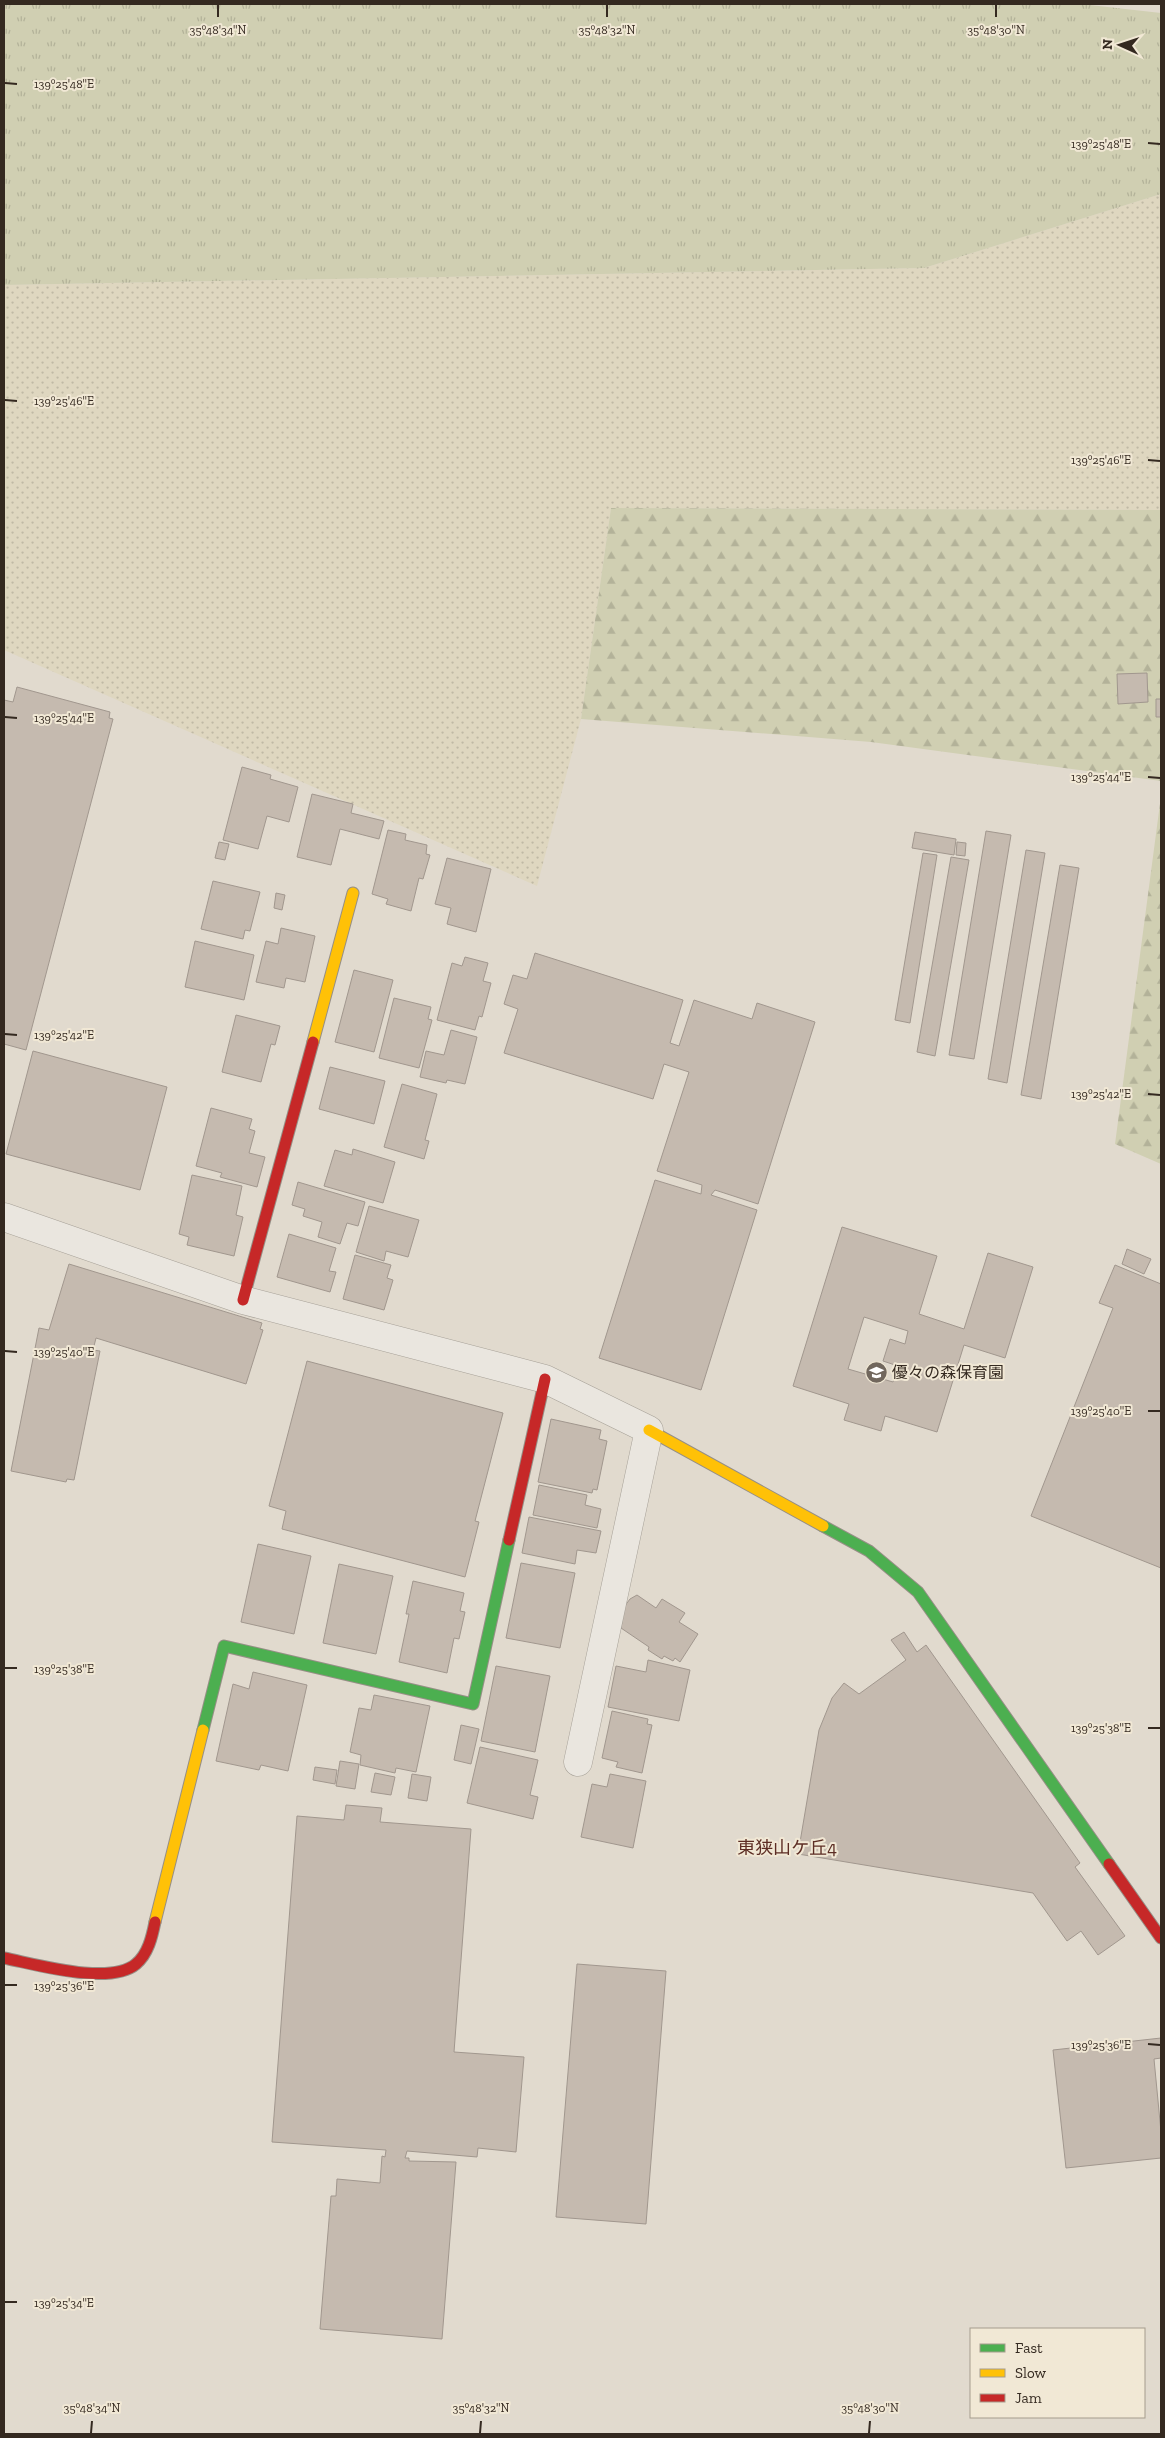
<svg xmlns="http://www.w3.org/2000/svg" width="1165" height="2438" font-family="'Zilla Slab','Noto Sans JP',serif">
<defs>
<pattern id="farmland-dots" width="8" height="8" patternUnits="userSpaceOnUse" patternTransform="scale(1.25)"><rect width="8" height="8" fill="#dfd7c0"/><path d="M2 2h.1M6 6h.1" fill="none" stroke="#c0b9a5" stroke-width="1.8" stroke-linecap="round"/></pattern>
<pattern id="grass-tufts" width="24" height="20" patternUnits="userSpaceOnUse" patternTransform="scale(1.25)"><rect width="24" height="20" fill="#d0cfb2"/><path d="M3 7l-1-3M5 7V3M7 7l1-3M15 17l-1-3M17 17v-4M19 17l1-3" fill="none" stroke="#b3b299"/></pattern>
<pattern id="forest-firs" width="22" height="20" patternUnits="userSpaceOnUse" patternTransform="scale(1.25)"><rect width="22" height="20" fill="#d0cfb2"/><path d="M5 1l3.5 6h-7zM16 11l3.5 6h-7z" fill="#b3b299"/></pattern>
</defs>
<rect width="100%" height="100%" fill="#e1dace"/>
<path fill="url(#farmland-dots)" d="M 1161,194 L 1161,510 L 611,508 L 581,719 L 537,886 L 4,650 L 4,285 L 924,268 Z"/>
<path fill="url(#grass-tufts)" d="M 4,4 L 1081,4 L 1161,13 L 1161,194 L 924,268 L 4,285 Z"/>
<path fill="url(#forest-firs)" d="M 611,508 L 1161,510 L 1161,781 L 871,742 L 581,719 Z
M 1161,796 L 1161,1164 L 1115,1144 Z"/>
<path fill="#c5baaf" stroke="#a1978e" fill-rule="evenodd" d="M 1147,673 L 1148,702 L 1118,704 L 1117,674 Z
M 17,687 L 110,712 L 109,718 L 113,719 L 26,1050 L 4,1044 L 4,700 L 13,702 Z
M 1156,699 L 1161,699 L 1161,717 L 1156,717 Z
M 242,767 L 271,775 L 270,779 L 298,787 L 289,822 L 267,816 L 258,849 L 223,840 Z
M 312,794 L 353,804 L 351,813 L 384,821 L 379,839 L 340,829 L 331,865 L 297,857 Z
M 388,830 L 406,834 L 405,840 L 427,845 L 426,854 L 430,855 L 423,879 L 419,878 L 411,911 L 386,904 L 388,899 L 372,894 Z
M 986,831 L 1011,835 L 974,1059 L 949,1055 Z
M 915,832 L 956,839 L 954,855 L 912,848 Z
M 219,842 L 229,844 L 225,860 L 215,858 Z
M 957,842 L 966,843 L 965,856 L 956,855 Z
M 1026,850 L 1045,853 L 1007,1083 L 988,1079 Z
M 923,853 L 937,855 L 910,1023 L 895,1020 Z
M 951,857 L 969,860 L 935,1056 L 917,1052 Z
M 447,858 L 491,869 L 476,932 L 447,924 L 451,908 L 435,904 Z
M 1060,865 L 1079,868 L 1041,1099 L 1021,1095 Z
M 213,881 L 260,892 L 250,931 L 245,930 L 243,939 L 201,929 Z
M 276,893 L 285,895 L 282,910 L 274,908 Z
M 281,928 L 315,936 L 305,982 L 286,978 L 284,988 L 256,982 L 266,941 L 278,944 Z
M 195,941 L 254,955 L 244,1000 L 185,987 Z
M 535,953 L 683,1000 L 670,1043 L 679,1046 L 694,1000 L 752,1019 L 757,1003 L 815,1022 L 758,1204 L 715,1190 L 711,1195 L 757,1210 L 701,1390 L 599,1358 L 655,1180 L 701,1194 L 702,1185 L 657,1171 L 689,1072 L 664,1064 L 653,1099 L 504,1053 L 518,1009 L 504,1004 L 513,975 L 527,979 Z
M 465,957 L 488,963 L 483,981 L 491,983 L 482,1017 L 479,1016 L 475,1030 L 437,1020 L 452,963 L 462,966 Z
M 354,970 L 393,980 L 374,1052 L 335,1042 Z
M 394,998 L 431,1007 L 428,1019 L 432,1020 L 419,1068 L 379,1058 Z
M 236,1015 L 280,1026 L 275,1045 L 271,1044 L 261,1082 L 222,1072 Z
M 451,1030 L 477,1037 L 465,1084 L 447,1080 L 446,1083 L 420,1077 L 426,1051 L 444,1055 Z
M 33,1051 L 167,1087 L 140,1190 L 6,1154 Z
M 330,1067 L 385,1081 L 374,1124 L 319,1109 Z
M 402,1084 L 437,1094 L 425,1140 L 429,1141 L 424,1159 L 384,1147 Z
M 211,1108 L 252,1119 L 249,1129 L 255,1131 L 249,1153 L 265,1157 L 257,1187 L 220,1177 L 222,1173 L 196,1166 Z
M 353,1149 L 395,1162 L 383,1203 L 324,1186 L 335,1150 L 352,1155 Z
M 192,1175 L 242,1186 L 236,1215 L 243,1217 L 234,1256 L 187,1245 L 189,1237 L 179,1234 Z
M 298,1182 L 365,1202 L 358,1226 L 347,1223 L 340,1244 L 318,1237 L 322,1222 L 303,1216 L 305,1209 L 292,1205 Z
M 369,1206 L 419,1220 L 408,1257 L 386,1251 L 384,1261 L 356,1252 Z
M 842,1227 L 937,1256 L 919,1314 L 964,1329 L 988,1253 L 1033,1267 L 1005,1358 L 964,1345 L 937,1432 L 885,1416 L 881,1431 L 844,1420 L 849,1404 L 793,1386 ZM 864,1317 L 908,1331 L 905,1344 L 890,1339 L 883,1361 L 898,1366 L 893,1382 L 848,1369 Z
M 289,1234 L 336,1248 L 329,1271 L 336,1272 L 330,1292 L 277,1277 Z
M 1127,1249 L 1151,1259 L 1144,1274 L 1122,1264 Z
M 355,1255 L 391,1265 L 387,1278 L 393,1280 L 384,1310 L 343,1299 Z
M 69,1264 L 262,1323 L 260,1329 L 263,1330 L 246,1384 L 96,1338 L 93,1350 L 100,1351 L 74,1480 L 67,1479 L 66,1482 L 11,1471 L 39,1328 L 49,1330 Z
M 1115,1265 L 1161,1284 L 1161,1568 L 1031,1516 L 1113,1308 L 1099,1303 Z
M 307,1361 L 503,1413 L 475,1521 L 479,1522 L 465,1577 L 282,1529 L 286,1511 L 269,1506 Z
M 551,1419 L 601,1430 L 599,1439 L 607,1441 L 597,1490 L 593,1489 L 592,1493 L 538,1482 Z
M 539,1485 L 587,1495 L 585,1505 L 601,1509 L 597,1528 L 533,1515 Z
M 529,1517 L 601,1531 L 596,1553 L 577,1550 L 575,1564 L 522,1553 Z
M 258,1544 L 311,1556 L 294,1634 L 241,1622 Z
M 521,1563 L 575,1573 L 560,1648 L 506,1638 Z
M 339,1564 L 393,1576 L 376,1654 L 323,1643 Z
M 413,1581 L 464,1593 L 460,1611 L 465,1612 L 459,1639 L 454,1638 L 447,1673 L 399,1662 L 409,1614 L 406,1614 Z
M 637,1595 L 656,1608 L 662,1599 L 685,1613 L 679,1622 L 698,1634 L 680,1662 L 675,1658 L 673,1661 L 664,1656 L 662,1659 L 648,1650 L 649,1647 L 621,1628 L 624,1607 L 630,1599 Z
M 904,1632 L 917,1652 L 926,1645 L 1080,1863 L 1075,1867 L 1125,1936 L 1098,1955 L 1081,1931 L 1067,1941 L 1033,1893 L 798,1854 L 819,1730 L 832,1698 L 844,1683 L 859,1694 L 906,1660 L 891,1640 Z
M 648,1660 L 690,1670 L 679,1721 L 608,1707 L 616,1666 L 646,1672 Z
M 496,1666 L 550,1676 L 535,1752 L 481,1741 Z
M 253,1672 L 307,1685 L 288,1771 L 261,1765 L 259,1770 L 216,1761 L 233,1684 L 249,1689 Z
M 374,1695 L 430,1706 L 416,1772 L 396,1768 L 395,1773 L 360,1765 L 361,1755 L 350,1752 L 359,1708 L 371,1710 Z
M 612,1711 L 648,1719 L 647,1724 L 652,1725 L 642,1773 L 616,1767 L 618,1762 L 602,1758 Z
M 461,1725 L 479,1729 L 471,1764 L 454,1760 Z
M 480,1747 L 538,1760 L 530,1795 L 538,1797 L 533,1819 L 467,1803 Z
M 340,1761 L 359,1764 L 355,1789 L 336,1786 Z
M 315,1767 L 337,1770 L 335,1784 L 313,1780 Z
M 375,1773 L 395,1777 L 391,1795 L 371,1792 Z
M 412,1774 L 431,1777 L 427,1801 L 408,1798 Z
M 610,1774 L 646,1781 L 633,1848 L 581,1837 L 592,1784 L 607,1787 Z
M 346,1805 L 382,1808 L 380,1822 L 471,1829 L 454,2052 L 524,2057 L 516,2152 L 478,2148 L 477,2157 L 407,2151 L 405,2158 L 409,2158 L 409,2161 L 456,2162 L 442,2339 L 320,2329 L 331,2196 L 336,2196 L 337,2179 L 380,2183 L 382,2156 L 385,2157 L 386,2150 L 272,2142 L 297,1816 L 344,1820 Z
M 577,1964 L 666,1971 L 646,2224 L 556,2217 Z
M 1161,2038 L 1161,2058 L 1154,2059 L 1161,2132 L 1161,2158 L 1066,2168 L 1053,2050 Z"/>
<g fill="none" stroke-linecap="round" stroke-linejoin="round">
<defs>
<path id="street" d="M 4,1217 L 243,1300 L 545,1379 L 649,1430 L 578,1762"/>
<path id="fast" d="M 823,1526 L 869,1551 L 918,1592 L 1109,1864
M 203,1730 L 224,1646 L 473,1704 L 509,1540"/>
<path id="slow" d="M 313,1042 L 353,893
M 649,1430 L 823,1526
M 155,1922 L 203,1730"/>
<path id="jam" d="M 243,1300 L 313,1042
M 509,1540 L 545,1379
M 1109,1864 L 1161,1938
M 4,1958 C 35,1964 110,1986 136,1964 C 148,1954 152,1937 155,1922"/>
</defs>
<use href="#street" stroke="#a6a097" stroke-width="29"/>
<use href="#fast" stroke="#968f86" stroke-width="13"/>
<use href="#slow" stroke="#968f86" stroke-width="13"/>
<use href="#jam" stroke="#968f86" stroke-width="13"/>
<use href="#street" stroke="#eae6df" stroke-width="28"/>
<use href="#fast" stroke="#4caf50" stroke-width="11"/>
<use href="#slow" stroke="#ffc107" stroke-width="11"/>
<use href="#jam" stroke="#c62828" stroke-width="11"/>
</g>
<path fill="none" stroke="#342920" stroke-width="2" d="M 218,17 L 218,5M 607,17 L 607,5M 996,17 L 996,5M 5,83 L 17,84M 1148,143 L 1160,144M 5,400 L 17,401M 1148,460 L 1160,461M 5,717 L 17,718M 1148,777 L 1160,778M 5,1034 L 17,1035M 1148,1094 L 1160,1095M 5,1351 L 17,1352M 1148,1411 L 1160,1411M 5,1668 L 17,1668M 1148,1728 L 1160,1728M 5,1985 L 17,1985M 1148,2044 L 1160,2045M 5,2302 L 17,2302M 91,2433 L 92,2421M 480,2433 L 481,2421M 869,2433 L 870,2421"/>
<defs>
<symbol id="school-disc" viewBox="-11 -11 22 22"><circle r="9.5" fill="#71675d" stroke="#f1e8d5"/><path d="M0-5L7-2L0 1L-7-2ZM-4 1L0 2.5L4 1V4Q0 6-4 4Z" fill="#fff"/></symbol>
</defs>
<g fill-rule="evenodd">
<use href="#school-disc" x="864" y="1360" width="25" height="25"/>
</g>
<g text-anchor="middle" stroke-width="4" stroke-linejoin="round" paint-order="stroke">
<g font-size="16" fill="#342920" stroke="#f1e8d5" text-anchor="start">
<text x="892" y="1378">優々の森保育園</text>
</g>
<g font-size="18" fill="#5c2d24" stroke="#f1e8d5">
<text x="787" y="1854">東狭山ケ丘4</text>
</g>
</g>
<g font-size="12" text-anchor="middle" fill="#342920" stroke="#f1e8d5" stroke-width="4" stroke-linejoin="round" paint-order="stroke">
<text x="218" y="34">35°48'34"N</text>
<text x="607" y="34">35°48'32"N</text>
<text x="996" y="34">35°48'30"N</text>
<text x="64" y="88">139°25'48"E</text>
<text x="1101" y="148">139°25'48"E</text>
<text x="64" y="405">139°25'46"E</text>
<text x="1101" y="464">139°25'46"E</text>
<text x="64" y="722">139°25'44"E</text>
<text x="1101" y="781">139°25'44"E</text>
<text x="64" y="1039">139°25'42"E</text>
<text x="1101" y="1098">139°25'42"E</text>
<text x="64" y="1356">139°25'40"E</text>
<text x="1101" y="1415">139°25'40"E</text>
<text x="64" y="1673">139°25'38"E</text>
<text x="1101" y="1732">139°25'38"E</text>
<text x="64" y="1990">139°25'36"E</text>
<text x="1101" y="2049">139°25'36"E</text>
<text x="64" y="2307">139°25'34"E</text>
<text x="92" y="2412">35°48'34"N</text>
<text x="481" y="2412">35°48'32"N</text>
<text x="870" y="2412">35°48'30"N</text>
</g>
<rect width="1165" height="2438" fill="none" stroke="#342920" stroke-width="10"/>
<rect x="970" y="2328" width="175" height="90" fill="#f1e8d5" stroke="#a59c8d"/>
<rect x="980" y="2344" width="25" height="8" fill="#4caf50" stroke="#a59c8d"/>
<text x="1015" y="2353" font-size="15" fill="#342920">Fast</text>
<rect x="980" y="2369" width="25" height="8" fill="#ffc107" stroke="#a59c8d"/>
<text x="1015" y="2378" font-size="15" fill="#342920">Slow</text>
<rect x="980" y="2394" width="25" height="8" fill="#c62828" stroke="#a59c8d"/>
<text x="1015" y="2403" font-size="15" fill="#342920">Jam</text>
<g transform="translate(1120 45) rotate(273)" stroke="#f1e8d5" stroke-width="4" paint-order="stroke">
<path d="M0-4L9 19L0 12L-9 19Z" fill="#342920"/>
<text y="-8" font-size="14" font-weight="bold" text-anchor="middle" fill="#342920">N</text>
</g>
</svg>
